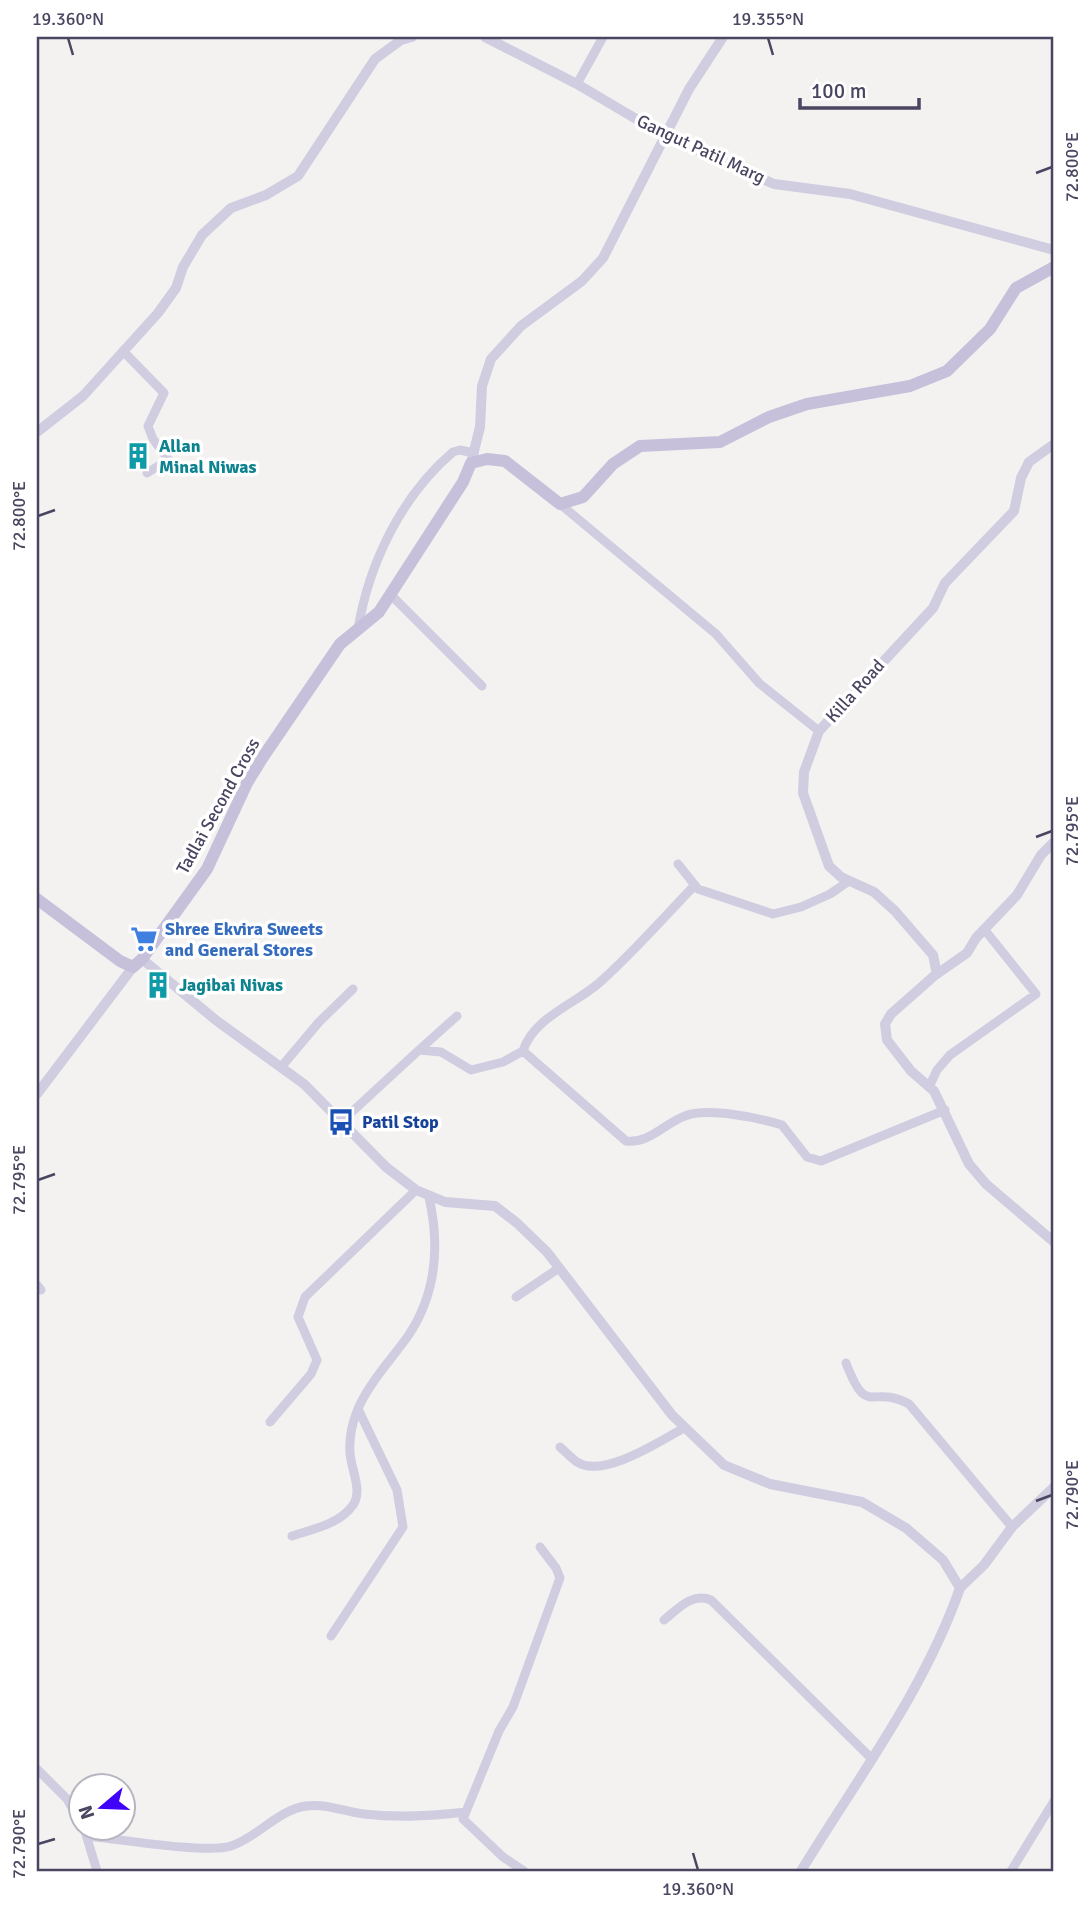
<svg xmlns="http://www.w3.org/2000/svg" width="1091" height="1908" font-family="Signika,sans-serif">
<rect width="100%" height="100%" fill="#f3f2f0"/>
<g fill="none" stroke-linecap="round" stroke-linejoin="round">
<path stroke="#d0cde1" stroke-width="9" d="M 577,84 L 603,37
M 123,351 L 164,393 L 148,426 L 153,439 L 174,467
M 147,473 L 168,460
M 560,504 L 716,634 L 759,683 L 819,731
M 390,594 L 482,686
M 358,629 C 369,563 402,495 453,452 L 460,450 L 474,453
M 678,864 L 698,889 L 773,914 L 801,907 L 830,894 L 849,881
M 419,1050 L 457,1016
M 523,1051 L 626,1141 C 649,1144 665,1123 685,1116 C 707,1107 760,1118 782,1125 L 807,1157 L 821,1161 L 945,1110
M 282,1066 L 319,1022 L 353,989
M 929,1087 L 937,1070 L 950,1055 L 1036,994 L 984,929
M 341,1122 L 419,1050 L 441,1052 L 471,1070 L 503,1062 L 523,1051 C 533,1018 575,1004 599,983 C 633,953 664,917 695,885
M 37,1285 L 41,1290
M 516,1297 L 559,1268
M 846,1363 C 868,1420 870,1383 909,1404 L 1012,1527
M 270,1422 L 311,1374 L 317,1360 L 298,1317 L 305,1297 L 416,1190
M 560,1447 C 566,1452 571,1458 577,1462 C 603,1479 660,1441 684,1428
M 292,1536 C 313,1529 340,1524 353,1505 C 363,1491 351,1469 350,1453 C 349,1439 352,1424 357,1411 C 368,1384 391,1360 408,1336 C 437,1293 440,1246 429,1197
M 664,1620 C 678,1609 692,1592 711,1600 L 871,1758
M 331,1636 L 403,1527 L 397,1490 L 358,1409
M 37,1769 L 67,1799 L 80,1822
M 84,1828 L 97,1871
M 87,1836 C 118,1839 207,1854 231,1846 C 258,1837 278,1810 306,1806 C 326,1803 345,1812 364,1814 C 400,1818 431,1816 466,1812
M 524,1871 L 503,1857 L 463,1819 L 499,1731 L 513,1707 L 560,1578 L 556,1568 L 540,1547
M 1011,1871 L 1054,1801"/>
<path stroke="#d0cde1" stroke-width="10" d="M 485,37 L 577,84 L 665,136 L 774,184 L 850,194 L 1054,250
M 37,432 L 83,396 L 158,313 L 176,288 L 183,267 L 202,235 L 231,208 L 266,195 L 298,176 L 375,59 L 401,40 L 412,37
M 471,463 L 480,427 L 482,386 L 491,359 L 521,326 L 582,281 L 603,258 L 689,89 L 723,37
M 1054,842 L 1041,855 L 1017,895 L 976,938 L 967,953 L 934,976 L 891,1014 L 885,1024 L 887,1040 L 911,1071 L 934,1091 L 969,1164 L 986,1184 L 1054,1242
M 142,959 L 217,1021 L 304,1084 L 386,1167 L 416,1190 L 445,1202 L 495,1206 L 517,1223 L 547,1252 L 672,1415 L 724,1465 L 770,1484 L 862,1502 L 906,1528 L 943,1560 L 960,1588 C 924,1691 857,1779 801,1871
M 937,974 L 933,955 L 895,911 L 874,892 L 841,877 L 829,866 L 803,793 L 804,772 L 819,731 L 933,608 L 945,583 L 1014,511 L 1021,478 L 1029,462 L 1054,444
M 37,1094 L 133,967
M 960,1588 L 984,1565 L 1012,1527 L 1054,1487"/>
<path stroke="#c6c0db" stroke-width="12" d="M 37,899 L 120,961 L 133,967 L 142,959 L 207,869 L 247,783 L 263,757 L 340,644 L 379,612 L 463,482 L 471,463 L 487,459 L 505,461 L 560,504 L 583,497 L 613,464 L 640,446 L 720,442 L 769,417 L 807,404 L 910,386 L 947,371 L 990,329 L 1016,288 L 1054,267"/>
</g>
<path fill="none" stroke="#4a4560" stroke-width="2.5" d="M 68,38 L 73,55M 768,38 L 773,55M 1036,173 L 1052,167M 38,516 L 55,510M 1036,837 L 1052,831M 38,1180 L 55,1174M 1036,1501 L 1052,1495M 38,1844 L 55,1839M 693,1853 L 698,1870"/>
<defs>
<symbol id="building-bare" viewBox="-9 -9 18 18"><path d="M-4-6H4V6H1V3H-1V6H-4ZM-2.5-4.3h1.7v1.8h-1.7ZM.8-4.3h1.7v1.8H.8ZM-2.5-1h1.7V.8h-1.7ZM.8-1h1.7V.8H.8Z" fill="#0f9aa8" stroke="#fff" stroke-width="2.5" paint-order="stroke"/></symbol>
<symbol id="supermarket-bare" viewBox="-9 -9 18 18"><path d="M-6-5.5h2.5l.6 2H6L4.5 2H-2.5L-4.4-4H-6ZM-1.5 3.2a1.3 1.3 0 1 0 .1 0ZM3 3.2a1.3 1.3 0 1 0 .1 0Z" fill="#3f7fe0" stroke="#fff" stroke-width="2.5" paint-order="stroke"/></symbol>
<symbol id="bus-bare" viewBox="-9 -9 18 18"><path d="M-5-6H5V4H4V6H2V4H-2V6H-4V4H-5ZM-3.5-4V0h7V-4ZM-3.5 1.2v1.5H-2V1.2ZM2 1.2v1.5H3.5V1.2Z" fill="#1a4fb4" stroke="#fff" stroke-width="2.5" paint-order="stroke"/></symbol>
</defs>
<g fill-rule="evenodd">
<use href="#building-bare" x="119" y="437" width="38" height="38"/>
<use href="#supermarket-bare" x="125" y="920" width="38" height="38"/>
<use href="#building-bare" x="139" y="966" width="38" height="38"/>
<use href="#bus-bare" x="322" y="1103" width="38" height="38"/>
</g>
<g text-anchor="middle" stroke-width="7" stroke-linejoin="round" paint-order="stroke">
<g font-size="18" fill="#4a4560" stroke="#fff">
<text transform="translate(701 149) rotate(25)" y="6">Gangut Patil Marg</text>
<text transform="translate(855 691) rotate(-48)" y="6">Killa Road</text>
<text transform="translate(218 806) rotate(-61)" y="6">Tadlai Second Cross</text>
</g>
<g font-size="18" font-weight="bold" fill="#0d838f" stroke="#fff" text-anchor="start">
<text x="159" y="452">Allan<tspan x="159" dy="21">Minal Niwas</tspan></text>
<text x="179" y="991">Jagibai Nivas</text>
</g>
<g font-size="18" font-weight="bold" fill="#366cbe" stroke="#fff" text-anchor="start">
<text x="165" y="935">Shree Ekvira Sweets<tspan x="165" dy="21">and General Stores</tspan></text>
</g>
<g font-size="18" font-weight="bold" fill="#164399" stroke="#fff" text-anchor="start">
<text x="362" y="1128">Patil Stop</text>
</g>
</g>
<rect width="1091" height="1908" fill="none" stroke="#ffffff" stroke-width="77"/>
<g transform="translate(102 1807) rotate(251)"><circle r="33" fill="#ffffff" stroke="#b7b5bf" stroke-width="2"/>
<path d="M0-5L12 26L0 18L-12 26Z" fill="#4003f9"/>
<text y="-10" font-size="19" font-weight="bold" text-anchor="middle" fill="#4a4560">N</text>
</g>
<path d="M800 98v10h119v-10" fill="none" stroke="#4a4560" stroke-width="3.5"/>
<text x="811" y="98" font-size="21" fill="#4a4560" stroke="#ffffff" stroke-width="5" paint-order="stroke">100 m</text>
<rect x="38" y="38" width="1014" height="1832" fill="none" stroke="#4a4560" stroke-width="2.5"/>
<g font-size="18" text-anchor="middle" fill="#4a4560">
<text x="68" y="25">19.360°N</text>
<text x="768" y="25">19.355°N</text>
<text transform="translate(1072 167) rotate(-90)" y="6">72.800°E</text>
<text transform="translate(19 516) rotate(-90)" y="6">72.800°E</text>
<text transform="translate(1072 831) rotate(-90)" y="6">72.795°E</text>
<text transform="translate(19 1180) rotate(-90)" y="6">72.795°E</text>
<text transform="translate(1072 1495) rotate(-90)" y="6">72.790°E</text>
<text transform="translate(19 1844) rotate(-90)" y="6">72.790°E</text>
<text x="698" y="1895">19.360°N</text>
</g>
</svg>
